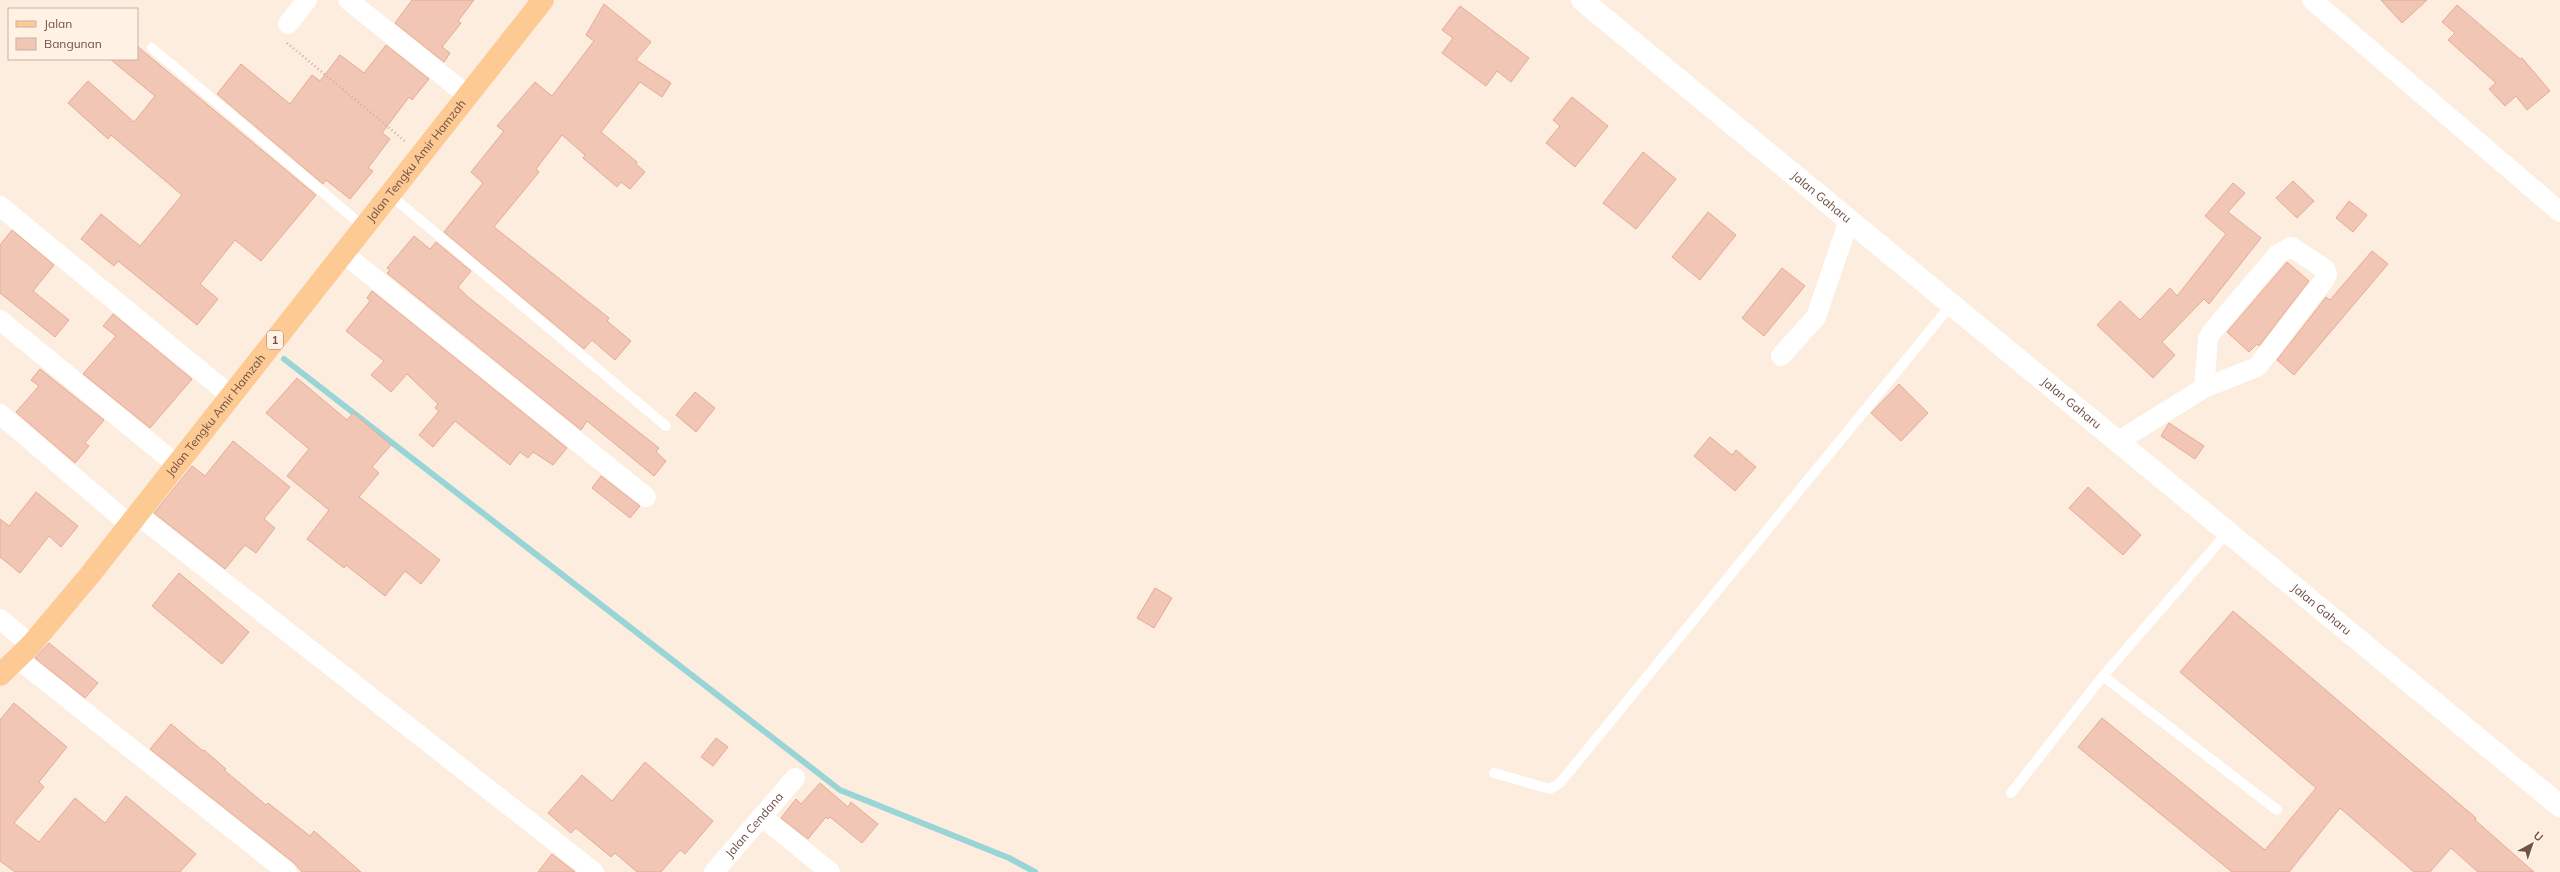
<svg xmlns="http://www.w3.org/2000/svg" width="2560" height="872" font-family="Mulish,sans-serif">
<rect width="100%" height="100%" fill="#fcedde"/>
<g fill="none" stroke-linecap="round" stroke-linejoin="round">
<path stroke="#99d5d7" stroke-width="6" d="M 284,359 L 840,790 L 1009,858 L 1035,872"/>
</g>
<path fill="#f2c6b5" stroke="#e5aa95" d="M 412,0 L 474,0 L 458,21 L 461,23 L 442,47 L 450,53 L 444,62 L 395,23 Z
M 2381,0 L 2427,0 L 2402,23 Z
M 604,4 L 651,42 L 636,60 L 671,83 L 662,97 L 640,82 L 601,132 L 637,162 L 636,164 L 645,172 L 630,189 L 621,182 L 617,187 L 583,158 L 585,155 L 562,135 L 536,169 L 539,172 L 494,227 L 609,318 L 607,321 L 631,341 L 615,360 L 592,340 L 584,349 L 444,232 L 483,183 L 471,172 L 504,131 L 497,126 L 535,82 L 552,96 L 594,41 L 586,35 Z
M 2457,5 L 2520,59 L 2522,58 L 2550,91 L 2527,110 L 2516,96 L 2505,106 L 2489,89 L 2496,83 L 2448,40 L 2455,33 L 2442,22 Z
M 1460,6 L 1529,58 L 1511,82 L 1497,71 L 1486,86 L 1442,53 L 1453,38 L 1442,30 Z
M 386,45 L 429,79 L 412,100 L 409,97 L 382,133 L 390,139 L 368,168 L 373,171 L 350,199 L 326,180 L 323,184 L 217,94 L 241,64 L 290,104 L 312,75 L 320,81 L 340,55 L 364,73 Z
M 137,46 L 316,195 L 261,261 L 235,240 L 200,284 L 218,299 L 197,325 L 118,261 L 114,266 L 81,239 L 101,214 L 140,246 L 182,195 L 111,135 L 108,139 L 68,103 L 88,81 L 134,122 L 155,96 L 110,59 L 137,59 Z
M 1572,97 L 1608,126 L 1575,167 L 1546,143 L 1560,126 L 1553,120 Z
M 1643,152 L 1676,179 L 1636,229 L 1603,203 Z
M 2293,181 L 2314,201 L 2297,218 L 2276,198 Z
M 2233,183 L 2245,193 L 2228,212 L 2261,238 L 2209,304 L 2204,299 L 2162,342 L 2175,355 L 2153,378 L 2097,325 L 2120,301 L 2140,320 L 2170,288 L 2177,296 L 2226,234 L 2205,216 Z
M 2349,201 L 2367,215 L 2353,232 L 2336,218 Z
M 1708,212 L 1736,235 L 1700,280 L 1672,257 Z
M 12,230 L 54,265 L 33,291 L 69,320 L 55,337 L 0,293 L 0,245 Z
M 414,236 L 430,249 L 436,242 L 471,271 L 458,287 L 468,297 L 659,448 L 656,452 L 666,461 L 654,476 L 587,421 L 581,430 L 387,273 L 390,270 L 387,268 Z
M 2372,251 L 2388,264 L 2294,375 L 2277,360 L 2326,297 L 2330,300 Z
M 2287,262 L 2309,281 L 2259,346 L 2257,344 L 2249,352 L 2227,332 Z
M 1782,268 L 1805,286 L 1764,336 L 1742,318 Z
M 372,291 L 567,448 L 553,465 L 533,452 L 528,458 L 520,452 L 510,465 L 455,421 L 433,447 L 419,435 L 439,411 L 435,408 L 438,404 L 407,374 L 391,392 L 371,375 L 384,361 L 346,331 L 370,301 L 367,298 Z
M 113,314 L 192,379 L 150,428 L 83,374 L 116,336 L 103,326 Z
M 40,369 L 104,420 L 85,443 L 89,446 L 75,463 L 16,412 L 39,386 L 31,380 Z
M 297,378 L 347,420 L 353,413 L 391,445 L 372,467 L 379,473 L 359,497 L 440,560 L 421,584 L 405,571 L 385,596 L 346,565 L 344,568 L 307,539 L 329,510 L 287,476 L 309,449 L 266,413 Z
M 1899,384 L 1928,413 L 1901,441 L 1871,413 Z
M 695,392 L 715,408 L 696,432 L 676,415 Z
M 2169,423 L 2204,446 L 2195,459 L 2161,436 Z
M 1710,437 L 1732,455 L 1736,450 L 1756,467 L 1735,491 L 1694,456 Z
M 233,441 L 290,487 L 264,519 L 275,528 L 256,553 L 245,545 L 225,569 L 154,513 L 192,466 L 205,476 Z
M 601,476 L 640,506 L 630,518 L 592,488 Z
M 2088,487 L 2141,535 L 2123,555 L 2069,508 Z
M 36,492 L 78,526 L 61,547 L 49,536 L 20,573 L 0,557 L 0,519 L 9,526 Z
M 179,573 L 249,632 L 222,664 L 152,606 Z
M 1155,588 L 1172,598 L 1154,628 L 1137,618 Z
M 2233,611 L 2476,818 L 2475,820 L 2534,872 L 2478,872 L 2451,848 L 2430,872 L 2414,872 L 2340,808 L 2289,872 L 2232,872 L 2078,747 L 2102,718 L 2265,850 L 2316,788 L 2180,672 Z
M 49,643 L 98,683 L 85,698 L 35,658 Z
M 14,703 L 67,747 L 39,782 L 44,787 L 14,823 L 39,842 L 75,798 L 105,823 L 126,796 L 196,854 L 180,872 L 15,872 L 0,861 L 0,720 Z
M 171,724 L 203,751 L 204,750 L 226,769 L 224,770 L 266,805 L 268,803 L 310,836 L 314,831 L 361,872 L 302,872 L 294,863 L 150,749 Z
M 716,738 L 728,747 L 713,766 L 701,757 Z
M 645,762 L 713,821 L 685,854 L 680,850 L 661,872 L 637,872 L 615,853 L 611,857 L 576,828 L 571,833 L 548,813 L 582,775 L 612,801 Z
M 820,783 L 848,807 L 851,802 L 878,824 L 862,843 L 830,817 L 828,819 L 826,817 L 808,839 L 781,818 L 796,799 L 801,804 Z
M 552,854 L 575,872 L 538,872 Z"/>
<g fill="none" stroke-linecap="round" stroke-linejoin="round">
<path stroke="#d6a999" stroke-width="2.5" stroke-dasharray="1 3" stroke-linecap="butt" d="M 287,43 L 406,142"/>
<path stroke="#fff" stroke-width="10" d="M 152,48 L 364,227
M 389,194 L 666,426
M 2103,676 L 2277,810
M 1494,773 L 1550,789 L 1560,783 L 1951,305
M 2011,793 L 2103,676 L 2227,533"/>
<g stroke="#fff" stroke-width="20">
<path d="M 348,0 L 467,95"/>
<path d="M 2312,0 L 2560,212"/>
<path d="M 288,24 L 307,0"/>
<path d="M 0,206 L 231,396"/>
<path d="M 343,253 L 646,497"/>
<path d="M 0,320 L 177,465"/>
<path d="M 1781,356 L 1816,317 L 1849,220"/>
<path d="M 0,414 L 129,524"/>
<path d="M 2117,442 L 2204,388 L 2257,367 L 2325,279 L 2327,274 L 2325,269 L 2291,247 L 2278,254 L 2211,333 L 2208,339 L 2204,388"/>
<path d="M 138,515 L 594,872"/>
<path d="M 0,619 L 31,645"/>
<path d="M 18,659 L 287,872"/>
<path d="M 762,817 L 830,872"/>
<path id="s1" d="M 714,872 L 795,778"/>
</g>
<path stroke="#fff" stroke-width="22" id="s2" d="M 1582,0 L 2560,806"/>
<path stroke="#fdca94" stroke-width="22" id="s3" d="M 0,675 L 31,645 L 89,576 L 543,0"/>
</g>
<g text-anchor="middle" stroke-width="3.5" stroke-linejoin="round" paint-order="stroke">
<rect fill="#fff1e4" stroke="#9c8175" stroke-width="1" x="267" y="331" width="16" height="18" rx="3"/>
<g font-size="11" font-weight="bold" fill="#725146">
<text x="275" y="344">1</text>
</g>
<g font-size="12" fill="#725146" stroke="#fff1e4">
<text dy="4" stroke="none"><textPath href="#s3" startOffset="662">Jalan Tengku Amir Hamzah</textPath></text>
<text dy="4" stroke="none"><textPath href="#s2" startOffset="310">Jalan Gaharu</textPath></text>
<text dy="4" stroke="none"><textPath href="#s2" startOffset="634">Jalan Gaharu</textPath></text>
<text dy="4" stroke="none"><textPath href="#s3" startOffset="338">Jalan Tengku Amir Hamzah</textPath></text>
<text dy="4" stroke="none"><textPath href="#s2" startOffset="958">Jalan Gaharu</textPath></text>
<text dy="4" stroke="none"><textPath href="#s1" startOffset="62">Jalan Cendana</textPath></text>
</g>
</g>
<rect x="8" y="8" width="130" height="52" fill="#fff1e4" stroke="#c7b1a5"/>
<rect x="16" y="21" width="20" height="6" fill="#fdca94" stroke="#c7b1a5"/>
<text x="44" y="28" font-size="12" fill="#725146">Jalan</text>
<rect x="16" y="38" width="20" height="12" fill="#f2c6b5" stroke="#c7b1a5"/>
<text x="44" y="48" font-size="12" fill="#725146">Bangunan</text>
<g transform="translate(2532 844) rotate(40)" stroke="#fff1e4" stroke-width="3" paint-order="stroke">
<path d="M0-3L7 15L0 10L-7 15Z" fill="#725146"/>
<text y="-6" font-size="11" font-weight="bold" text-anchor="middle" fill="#725146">U</text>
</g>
</svg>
